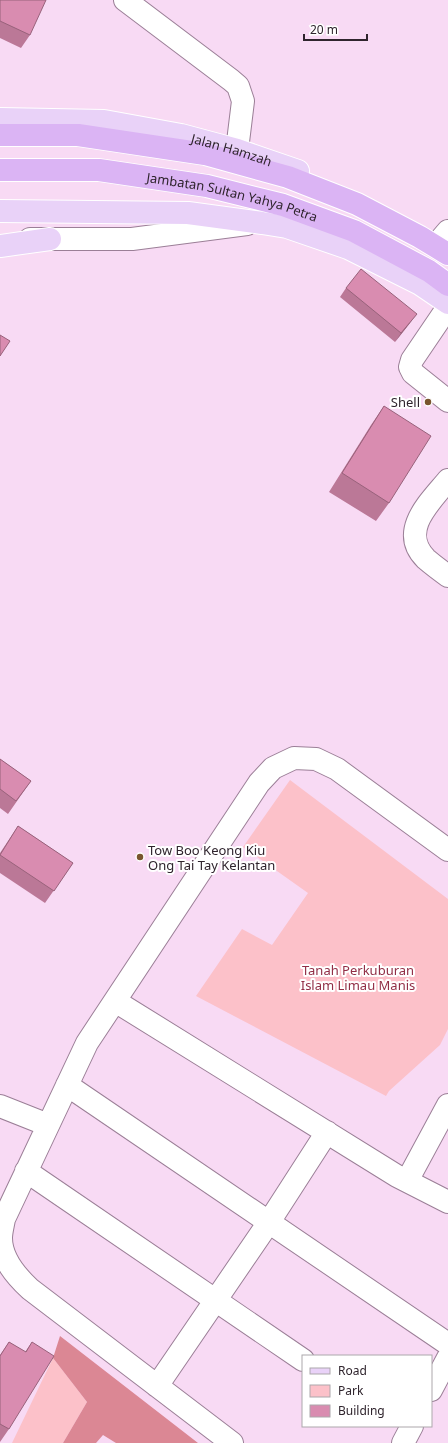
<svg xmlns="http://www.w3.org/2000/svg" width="448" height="1443" font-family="'Noto Sans',sans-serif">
<rect width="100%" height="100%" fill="#f8daf4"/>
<path fill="#fcc1c9" d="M 290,780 L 448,899 L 448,1029 L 440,1045 L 389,1091 L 386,1096 L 196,996 L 242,929 L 272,945 L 308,893 L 243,847 Z
M 53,1358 L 87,1402 L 63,1443 L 12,1443 Z"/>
<path fill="#db8794" d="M 60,1336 L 198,1443 L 116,1443 L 103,1435 L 96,1443 L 63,1443 L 87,1402 L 53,1358 Z"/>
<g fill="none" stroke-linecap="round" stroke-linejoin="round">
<defs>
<path id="minor" d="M 125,0 L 231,80 L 238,86 L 243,101 L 237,150
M 442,238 L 448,231
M 30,239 L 132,239 L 247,224
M 448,307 L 412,360 L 410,367 L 413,373 L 448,401
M 448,480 C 430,502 398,531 426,559 C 433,565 441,571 448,576
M 115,1001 L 397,1176 L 448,1202
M 67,1085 L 448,1344
M 0,1106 L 48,1125
M 26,1171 L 303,1360
M 407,1181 L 448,1105
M 157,1386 L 269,1222 L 327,1132
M 431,1390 L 448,1358
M 232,1443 L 30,1289 C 16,1276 1,1259 1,1238 C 1,1232 3,1225 4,1219 L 87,1043 L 259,783 L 273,768 L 294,758 L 316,759 L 337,769 L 448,850
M 403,1443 L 412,1426"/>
<g id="major">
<path id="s1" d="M 0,119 L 104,121 L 181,135 L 237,150 L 298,171"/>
<path d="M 0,211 L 188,213 L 262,223 L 287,227 L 348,248 L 420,284 L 448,303"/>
<path d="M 0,246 L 50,239"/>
</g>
<g id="highway">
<path d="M 0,135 L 78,135 L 205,154 L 288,177 L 357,204 L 420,237 L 448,254"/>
<path id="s2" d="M 0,170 L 99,170 L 207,186 L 283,205 L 354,231 L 429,271 L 448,285"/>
</g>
</defs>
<use href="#minor" stroke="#9b7f97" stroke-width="24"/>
<use href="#major" stroke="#fff" stroke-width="24"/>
<use href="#highway" stroke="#fff" stroke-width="24"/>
<use href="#minor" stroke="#fff" stroke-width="22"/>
<use href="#major" stroke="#e9d2f8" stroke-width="22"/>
<use href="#highway" stroke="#dbb4f4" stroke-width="22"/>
</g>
<path fill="#bb7897" d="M 0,0 L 30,35 L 21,48 L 0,38 Z
M 346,288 L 410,323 L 395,342 L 340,297 Z
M 384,406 L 389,503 L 376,521 L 329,492 L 371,425 Z
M 0,759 L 31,781 L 8,814 L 0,808 Z
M 18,826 L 73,863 L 45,903 L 0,873 L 0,853 Z
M 9,1342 L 25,1352 L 32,1342 L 9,1429 L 0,1442 L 0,1355 Z"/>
<path fill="#98627b" d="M 417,314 L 410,323 L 395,342 L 401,333 Z"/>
<path fill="#d98cb0" stroke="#98627b" d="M 0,0 L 46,0 L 30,35 L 0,21 Z
M 361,269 L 417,314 L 401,333 L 346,288 Z
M 0,335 L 10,341 L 0,356 Z
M 384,406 L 431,436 L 389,503 L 342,473 Z
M 0,759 L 31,781 L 16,801 L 0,789 Z
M 18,826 L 73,863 L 54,891 L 0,855 Z
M 9,1342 L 26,1352 L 32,1342 L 54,1356 L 9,1429 L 0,1424 L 0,1356 Z"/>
<g fill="#79552e" stroke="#fff" stroke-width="1.5">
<circle cx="428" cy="402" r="4"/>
<circle cx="140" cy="857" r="4"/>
</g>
<g text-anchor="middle" stroke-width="4" stroke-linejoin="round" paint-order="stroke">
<g font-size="13" fill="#2f242d" stroke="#fff">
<text dy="5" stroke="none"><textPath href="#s1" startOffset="235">Jalan Hamzah</textPath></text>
<text dy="5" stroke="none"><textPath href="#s2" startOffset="235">Jambatan Sultan Yahya Petra</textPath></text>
</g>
<g font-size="13" fill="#2f242d" stroke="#fff" text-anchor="end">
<text x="420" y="407">Shell</text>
<text x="148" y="855" text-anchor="start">Tow Boo Keong Kiu<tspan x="148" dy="15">Ong Tai Tay Kelantan</tspan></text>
</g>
<g font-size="13" fill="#912e46" stroke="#fff">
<text x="358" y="975">Tanah Perkuburan<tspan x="358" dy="15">Islam Limau Manis</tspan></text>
</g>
</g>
<rect x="302" y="1355" width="130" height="72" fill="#ffffff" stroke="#aca7ab"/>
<rect x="310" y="1368" width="20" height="6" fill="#e9d2f8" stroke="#aca7ab"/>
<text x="338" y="1375" font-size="12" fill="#2f242d">Road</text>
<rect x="310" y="1385" width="20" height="12" fill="#fcc1c9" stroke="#aca7ab"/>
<text x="338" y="1395" font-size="12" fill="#2f242d">Park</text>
<rect x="310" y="1405" width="20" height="12" fill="#d98cb0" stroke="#aca7ab"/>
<text x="338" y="1415" font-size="12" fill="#2f242d">Building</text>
<path d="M304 34v6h63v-6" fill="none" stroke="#2f242d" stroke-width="2"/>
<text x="310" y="34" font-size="12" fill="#2f242d" stroke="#ffffff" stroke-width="3" paint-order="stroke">20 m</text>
</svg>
